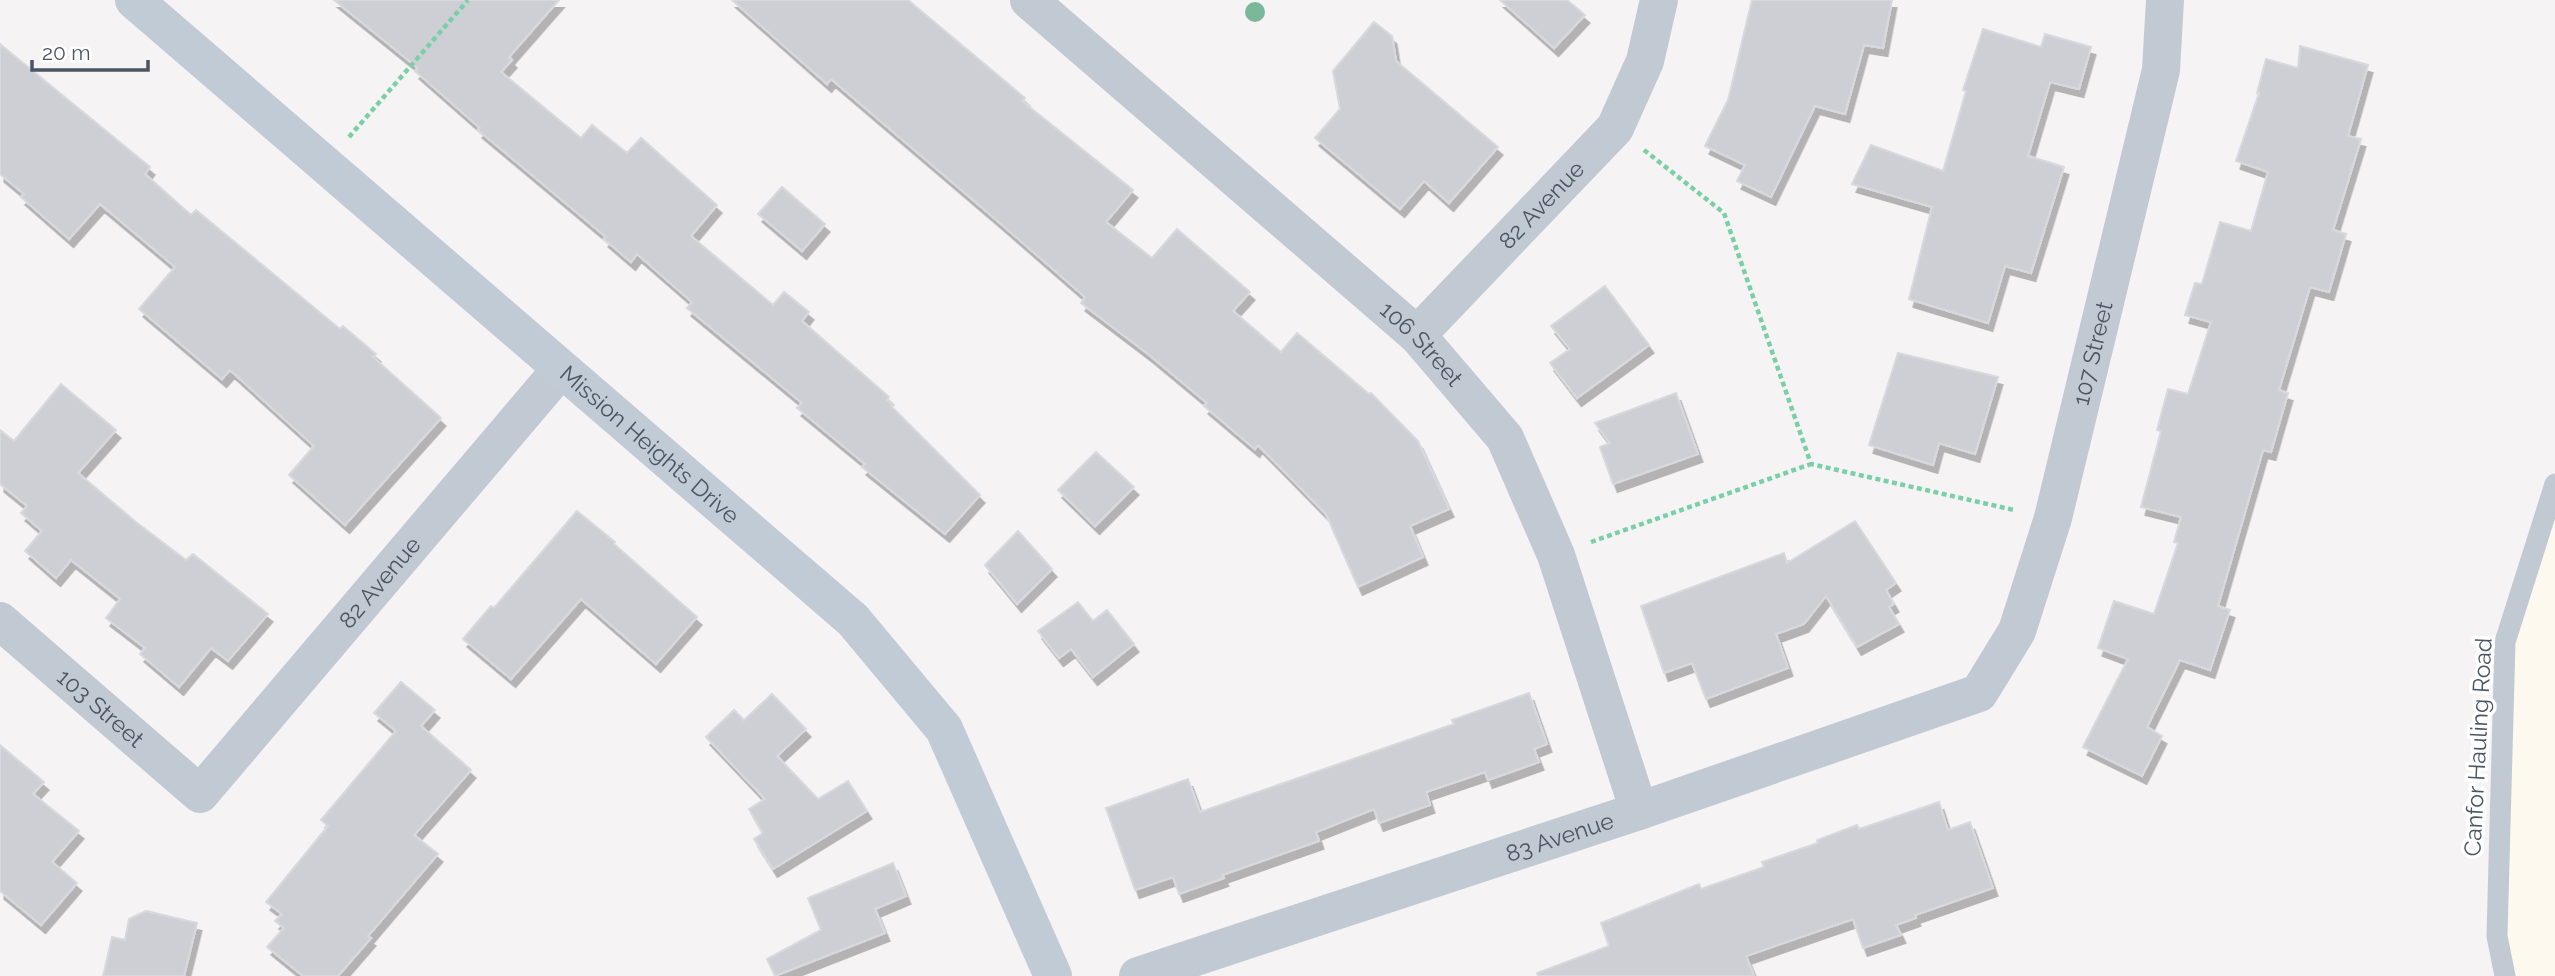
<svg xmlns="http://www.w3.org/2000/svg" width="2555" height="976" font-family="Raleway,sans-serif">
<defs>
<filter id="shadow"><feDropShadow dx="4.5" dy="8" stdDeviation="0" flood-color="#0004"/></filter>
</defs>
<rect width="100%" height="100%" fill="#f5f3f3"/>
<path fill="#fdf9ef" d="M 2555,484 L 2555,976 L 2505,976 L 2505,642 Z"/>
<path fill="#cdcfd5" stroke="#d7d9de" stroke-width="2" filter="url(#shadow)" d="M 334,0 L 559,0 L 509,57 L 512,60 L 501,72 L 581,138 L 592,125 L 627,153 L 641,138 L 717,205 L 691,236 L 773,305 L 784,292 L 809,312 L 802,321 L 889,397 L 887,400 L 893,405 L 891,406 L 980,495 L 945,534 L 862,467 L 865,464 L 797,408 L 802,403 L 687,308 L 692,302 L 637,254 L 631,262 L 604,239 L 606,237 L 478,130 L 480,128 L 415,71 L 418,68 Z
M 732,0 L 908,0 L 1025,98 L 1022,101 L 1133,190 L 1106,222 L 1152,258 L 1177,229 L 1250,292 L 1233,311 L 1281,352 L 1297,333 L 1369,394 L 1371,393 L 1418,441 L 1449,509 L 1410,526 L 1423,557 L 1358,587 L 1326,514 L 1258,445 L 1255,449 L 1204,406 L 1207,403 L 1148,354 L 1081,303 L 1085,297 L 993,217 L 831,79 L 827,84 Z
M 1500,0 L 1567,0 L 1585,15 L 1554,48 Z
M 1752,0 L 1892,0 L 1883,48 L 1864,45 L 1845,114 L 1815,106 L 1771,197 L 1737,181 L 1745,165 L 1705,146 L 1728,100 Z
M 1374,22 L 1392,36 L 1396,61 L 1498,147 L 1449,203 L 1424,181 L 1400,209 L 1315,138 L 1340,109 L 1333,71 Z
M 1983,29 L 2041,47 L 2045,34 L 2091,47 L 2079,89 L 2050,82 L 2028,156 L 2064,167 L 2031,273 L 2005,266 L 1988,323 L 1909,299 L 1932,207 L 1852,184 L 1871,145 L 1943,171 L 1966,91 L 1963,90 Z
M 0,44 L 150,167 L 145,174 L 191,215 L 196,210 L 340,329 L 343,326 L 376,354 L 373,357 L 441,418 L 345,525 L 289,475 L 314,446 L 230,370 L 222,379 L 139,309 L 175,267 L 100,204 L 69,239 L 21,197 L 24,194 L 0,174 Z
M 2300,46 L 2368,65 L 2348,136 L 2361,139 L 2333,230 L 2346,234 L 2329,292 L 2310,287 L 2279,390 L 2288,393 L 2271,452 L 2263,450 L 2218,606 L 2230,610 L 2210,670 L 2180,660 L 2147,727 L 2162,736 L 2142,776 L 2083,747 L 2128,659 L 2098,648 L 2114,601 L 2154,614 L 2178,543 L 2174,542 L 2181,517 L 2141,507 L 2161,431 L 2157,430 L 2168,389 L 2188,394 L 2211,322 L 2185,315 L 2195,283 L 2202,284 L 2220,222 L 2251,231 L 2268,172 L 2236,161 L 2259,93 L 2257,93 L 2266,59 L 2298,68 Z
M 782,187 L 825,224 L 802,251 L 758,214 Z
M 1605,286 L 1649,345 L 1577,398 L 1550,363 L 1570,349 L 1551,326 Z
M 1898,353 L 1998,377 L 1975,454 L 1939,443 L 1933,465 L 1869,445 Z
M 61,384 L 116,430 L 78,473 L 136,522 L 186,560 L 193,554 L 268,614 L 228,661 L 211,648 L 179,687 L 140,654 L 145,648 L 106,618 L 120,599 L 71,560 L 56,578 L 25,551 L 42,531 L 21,513 L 27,506 L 0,484 L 0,430 L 14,441 Z
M 1676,393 L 1698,454 L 1613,484 L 1600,447 L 1610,443 L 1595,423 Z
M 1096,452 L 1134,487 L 1095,526 L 1058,490 Z
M 577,511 L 615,542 L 614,544 L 697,617 L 656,664 L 581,599 L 511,679 L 463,639 L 491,606 L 494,608 Z
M 1855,521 L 1896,583 L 1886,590 L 1894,604 L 1889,607 L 1899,624 L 1857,647 L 1826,596 L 1804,624 L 1776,634 L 1788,668 L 1706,699 L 1692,663 L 1664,673 L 1641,606 L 1784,553 L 1787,563 Z
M 1018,531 L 1052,569 L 1017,604 L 985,565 Z
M 1078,602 L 1093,621 L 1107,610 L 1134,644 L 1093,677 L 1071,649 L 1059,658 L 1038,631 Z
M 401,682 L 435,710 L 421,726 L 471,770 L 414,835 L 438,854 L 368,936 L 371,938 L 338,976 L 303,976 L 267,947 L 284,928 L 275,921 L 282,914 L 266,902 L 328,826 L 321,820 L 396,731 L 374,713 Z
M 1529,693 L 1547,744 L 1534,749 L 1539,762 L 1488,780 L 1485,772 L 1426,792 L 1430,805 L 1379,823 L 1374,809 L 1316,832 L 1319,841 L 1222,875 L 1224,878 L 1179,894 L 1173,877 L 1135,890 L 1106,808 L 1188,779 L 1200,812 L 1454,724 L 1452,720 Z
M 772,694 L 806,729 L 777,756 L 818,799 L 848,781 L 867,811 L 773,869 L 754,839 L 763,833 L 749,809 L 765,799 L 706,737 L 734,710 L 744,720 Z
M 0,745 L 44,782 L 33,794 L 79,831 L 52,862 L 77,883 L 41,925 L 0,891 Z
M 1939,802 L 1948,830 L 1970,822 L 1993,888 L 1915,915 L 1916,918 L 1896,925 L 1901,935 L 1863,948 L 1853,919 L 1746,956 L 1754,976 L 1538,976 L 1537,973 L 1609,946 L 1601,923 L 1699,884 L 1701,889 L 1764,867 L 1762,862 L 1818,843 L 1817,840 L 1857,825 L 1859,829 Z
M 893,863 L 906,896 L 875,909 L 885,933 L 775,976 L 767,959 L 821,930 L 808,898 Z
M 146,911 L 197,923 L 184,976 L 103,976 L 112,937 L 125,940 L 129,919 Z"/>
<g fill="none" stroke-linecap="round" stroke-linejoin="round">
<path stroke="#7ad0a6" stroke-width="4.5" stroke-dasharray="5 3.5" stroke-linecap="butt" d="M 349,137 L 468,0
M 1644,150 L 1724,213 L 1811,464 L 2014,510
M 1591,542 L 1811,464"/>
<path stroke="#c1cad2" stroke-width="21" d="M 2505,976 L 2497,936 L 2505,642 L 2555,484"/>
<g stroke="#c1cad2" stroke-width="38">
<path id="s1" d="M 1029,0 L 1417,335 L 1505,438 L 1556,555 L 1639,811"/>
<path id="s2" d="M 1417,335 L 1615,128 L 1645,61 L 1659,0"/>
<path id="s3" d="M 0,621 L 200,794 L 561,369"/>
<path id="s4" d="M 1138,976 L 1639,811 L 1979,693 L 2017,631 L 2053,518 L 2161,70 L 2165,0"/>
</g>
<path stroke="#c1cbd6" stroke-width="38" id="s5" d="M 134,0 L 853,620 L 944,729 L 1053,976"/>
</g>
<circle fill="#7bb799" cx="1255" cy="12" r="10"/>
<g text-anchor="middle" stroke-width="7" stroke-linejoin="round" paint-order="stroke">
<g font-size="23" fill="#4a5661" stroke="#fff">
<text dy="8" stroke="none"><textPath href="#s2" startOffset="180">82 Avenue</textPath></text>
<text dy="8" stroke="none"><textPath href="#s1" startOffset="522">106 Street</textPath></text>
<text dy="8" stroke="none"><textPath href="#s4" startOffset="1248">107 Street</textPath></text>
<text dy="8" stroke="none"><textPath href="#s5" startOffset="681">Mission Heights Drive</textPath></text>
<text dy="8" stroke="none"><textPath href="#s3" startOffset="542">82 Avenue</textPath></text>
<text dy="8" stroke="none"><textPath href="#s3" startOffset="133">103 Street</textPath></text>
<text transform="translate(2478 747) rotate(-87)" y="8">Canfor Hauling Road</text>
<text dy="8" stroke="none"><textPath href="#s4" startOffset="444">83 Avenue</textPath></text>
</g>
</g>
<path d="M32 60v10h116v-10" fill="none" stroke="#4a5661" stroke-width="3.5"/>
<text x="42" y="60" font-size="21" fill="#4a5661" stroke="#ffffff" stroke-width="5" paint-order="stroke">20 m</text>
</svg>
